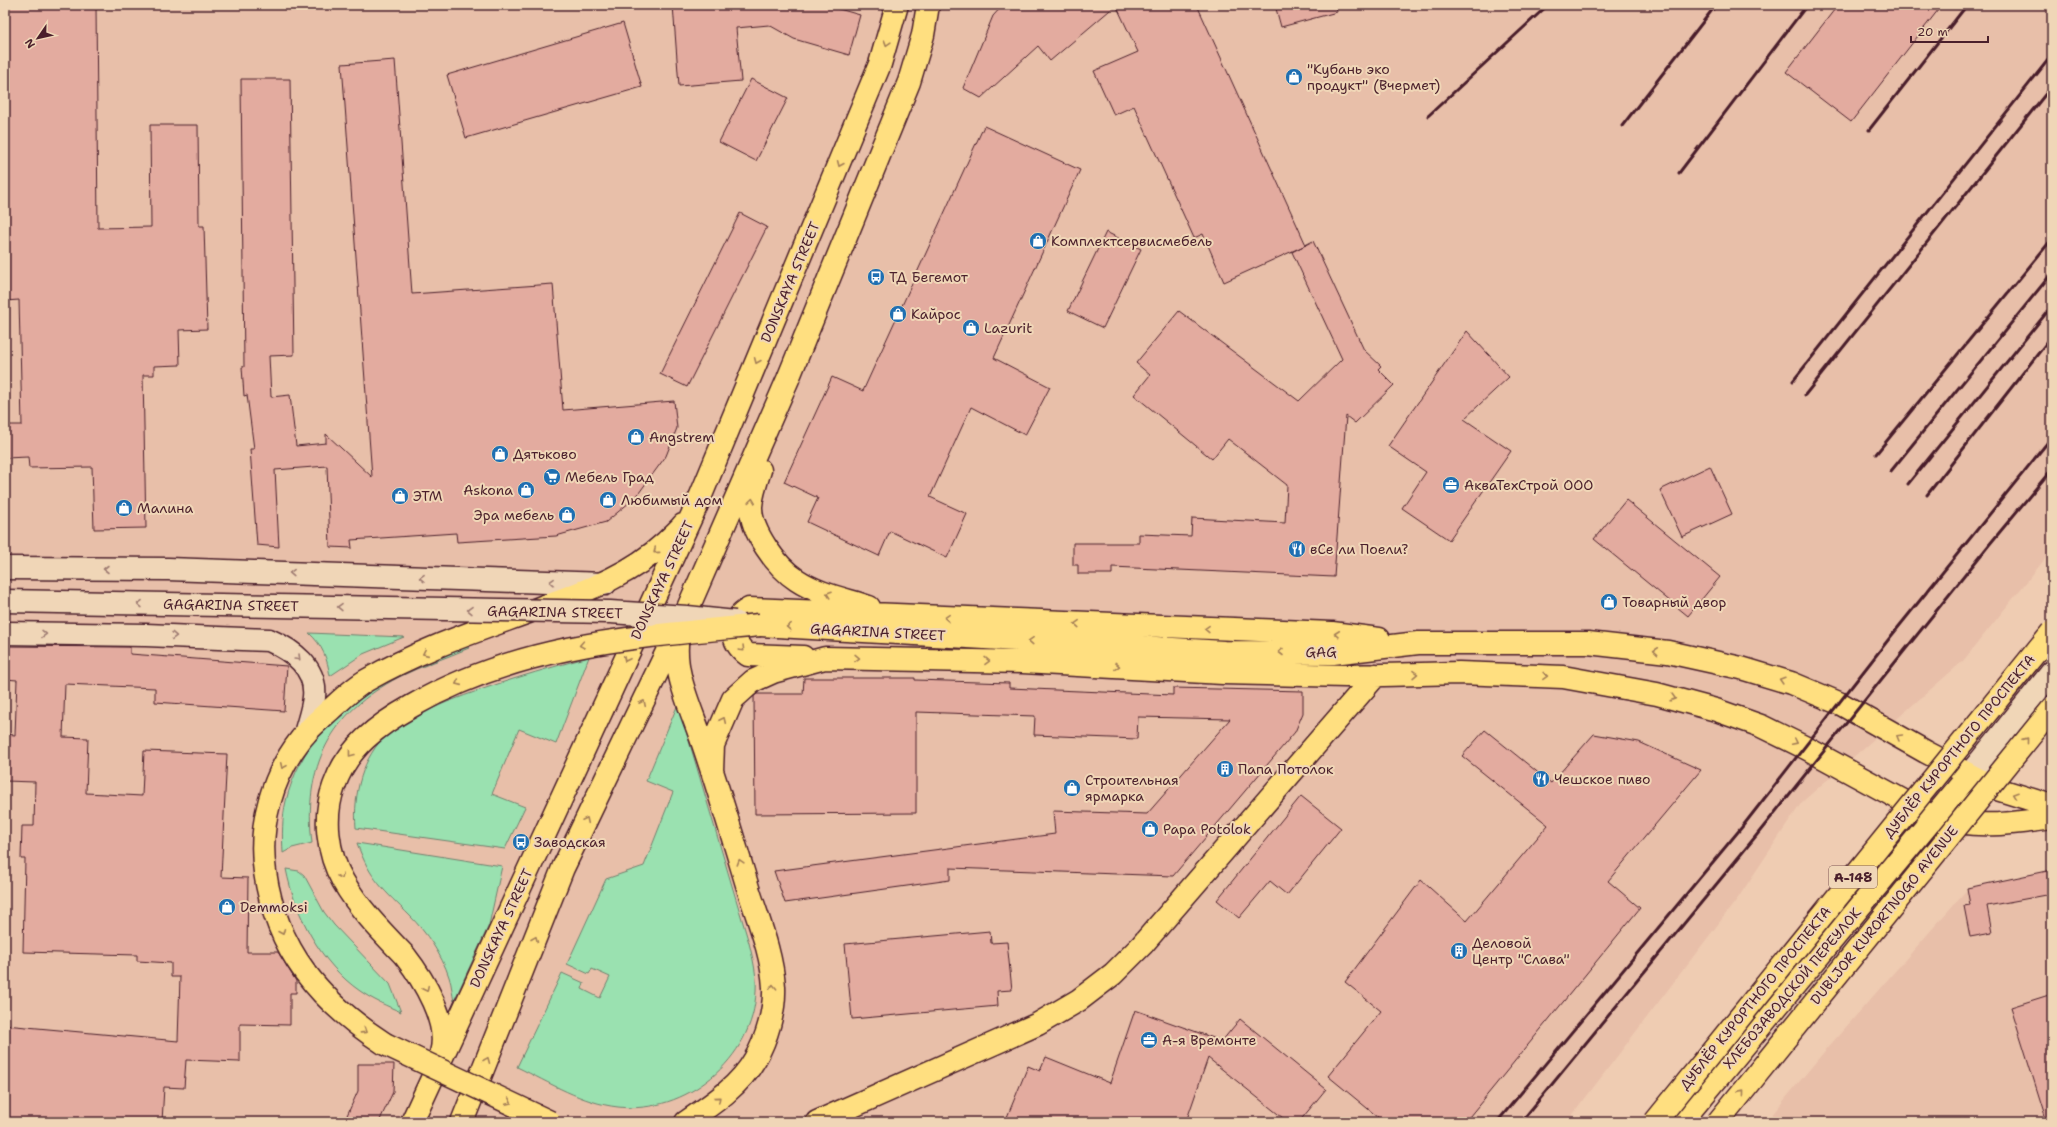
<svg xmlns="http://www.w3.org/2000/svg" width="2057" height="1127" font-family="'Shantell Sans',sans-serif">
<rect width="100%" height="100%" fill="#efccb2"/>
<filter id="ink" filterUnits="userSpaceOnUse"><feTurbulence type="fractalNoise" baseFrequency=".025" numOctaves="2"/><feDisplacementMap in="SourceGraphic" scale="8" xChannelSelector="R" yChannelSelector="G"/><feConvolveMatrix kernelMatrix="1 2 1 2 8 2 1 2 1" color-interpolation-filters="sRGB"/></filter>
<g filter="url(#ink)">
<path fill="#e8bfa9" d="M 5,5 L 2052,5 L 2052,550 L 1963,661 L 1802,802 L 1738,898 L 1567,1122 L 5,1122 Z
M 1970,886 L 1973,902 L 2052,891 L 2052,1122 L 1766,1122 L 1824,1052 Z"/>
<path fill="#9ae1b0" stroke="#72806e" d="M 309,633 L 404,637 L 363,654 L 330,676 C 327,658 323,646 309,633 Z
M 468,645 L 469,648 C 446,658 421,666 399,677 C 330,713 303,767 312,843 L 292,848 L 283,853 C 282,835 282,818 286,801 C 299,749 336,705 383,681 C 410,667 440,657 468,645 Z
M 589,657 L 556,744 L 519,729 L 492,794 L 525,807 L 505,849 L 356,828 C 353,794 362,757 388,733 C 405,719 427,711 447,702 C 494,684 541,670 589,657 Z
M 678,704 L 749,943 C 753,959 757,975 756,991 C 754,1059 685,1115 618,1107 C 582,1103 550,1083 517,1067 L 562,973 L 584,983 L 582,989 L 600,998 L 610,977 L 592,969 L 589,974 L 567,964 L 606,879 L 644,866 L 673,792 L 646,781 Z
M 357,843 L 502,866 L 489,925 L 454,1001 C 452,994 452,985 449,977 C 442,955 426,932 410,916 C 384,890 370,880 357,843 Z
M 286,869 L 299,871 L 304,875 L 324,912 L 334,925 L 390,984 L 401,1012 C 387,1006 373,1000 360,991 C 321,964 295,915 286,869 Z"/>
<path fill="#e3ab9f" stroke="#4a1f2b" d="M 5,5 L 96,5 L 98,228 L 151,227 L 150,125 L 198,125 L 199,226 L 204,226 L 207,329 L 179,330 L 180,365 L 154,366 L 154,375 L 143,375 L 146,528 L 94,529 L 92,467 L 29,468 L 28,457 L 5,458 L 5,425 L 22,425 L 19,300 L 5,301 Z
M 673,5 L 825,5 L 860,15 L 849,55 L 794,39 L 769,25 L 736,28 L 741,81 L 679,86 Z
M 1003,5 L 1197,5 L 1306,245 L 1224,282 L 1203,234 L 1194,238 L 1134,106 L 1114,115 L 1094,71 L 1138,52 L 1116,5 L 1050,61 L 1038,46 L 981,98 L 963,88 L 993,16 Z
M 1275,5 L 1336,5 L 1337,12 L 1281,27 Z
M 1838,5 L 1942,5 L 1851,122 L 1786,72 Z
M 623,23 L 642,87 L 466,138 L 447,75 Z
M 395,60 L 412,294 L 553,284 L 563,410 L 674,401 L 677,428 L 666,456 L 636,497 L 606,522 L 556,536 L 457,542 L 456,533 L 351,540 L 352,548 L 330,547 L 327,466 L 275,470 L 279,547 L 257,545 L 250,449 L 254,449 L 247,395 L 244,396 L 242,367 L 244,367 L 241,79 L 290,79 L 294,355 L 269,356 L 271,397 L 290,395 L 296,446 L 326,443 L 326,434 L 372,477 L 342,64 Z
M 751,79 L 788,98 L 756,161 L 719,142 Z
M 984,126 L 1080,170 L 994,358 L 1050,387 L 1025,435 L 971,407 L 930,497 L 967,514 L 947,558 L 890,531 L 879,556 L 807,522 L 818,498 L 784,482 L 832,377 L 863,391 Z
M 740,213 L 767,227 L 687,387 L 660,374 Z
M 1106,232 L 1141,249 L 1103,328 L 1068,311 Z
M 1313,241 L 1364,350 L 1381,366 L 1378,369 L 1394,385 L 1355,423 L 1346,416 L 1334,577 L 1112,567 L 1112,574 L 1078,574 L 1078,565 L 1073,565 L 1073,543 L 1139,543 L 1139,534 L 1191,536 L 1192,518 L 1285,523 L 1287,485 L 1228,439 L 1212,459 L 1134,395 L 1150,375 L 1136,363 L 1179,311 L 1299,401 L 1342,359 L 1292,252 Z
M 1467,331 L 1509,377 L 1464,419 L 1511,451 L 1449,540 L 1402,508 L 1426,472 L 1388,446 Z
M 1710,466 L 1732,514 L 1682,537 L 1660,490 Z
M 1626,500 L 1720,577 L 1688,616 L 1594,539 Z
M 5,646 L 130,647 L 130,654 L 287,666 L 284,711 L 155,702 L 155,688 L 65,684 L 63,737 L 88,738 L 86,793 L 142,796 L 144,751 L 227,754 L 221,877 L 248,878 L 247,952 L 278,952 L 296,981 L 296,993 L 290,993 L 290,1025 L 240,1024 L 240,1062 L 186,1060 L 184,1088 L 164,1087 L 162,1122 L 5,1122 L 5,1025 L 178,1041 L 180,977 L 171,977 L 171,963 L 137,961 L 137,955 L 23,952 L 25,859 L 21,859 L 22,826 L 34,826 L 35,782 L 5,781 L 5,734 L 15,735 L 17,680 L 5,679 Z
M 804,678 L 915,678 L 915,680 L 1009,683 L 1009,688 L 1173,695 L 1173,688 L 1303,691 L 1303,713 L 1295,732 L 1173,876 L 950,868 L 950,880 L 785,903 L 774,871 L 1055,834 L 1053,811 L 1147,814 L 1230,719 L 1138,717 L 1137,739 L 1034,735 L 1035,716 L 916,712 L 916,813 L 755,814 L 754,696 L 757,694 L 803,694 Z
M 1485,730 L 1551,783 L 1594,734 L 1639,742 L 1701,770 L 1608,881 L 1640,908 L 1465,1122 L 1384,1122 L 1328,1076 L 1381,1011 L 1345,982 L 1421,880 L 1467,921 L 1548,825 L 1462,756 Z
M 1301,796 L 1341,828 L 1287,895 L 1270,881 L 1239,918 L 1217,900 Z
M 2052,870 L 2052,894 L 1987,906 L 1992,933 L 1970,937 L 1964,906 L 1970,905 L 1967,888 Z
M 990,931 L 991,943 L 1007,942 L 1012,990 L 997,991 L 998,1006 L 852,1019 L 845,944 Z
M 2052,994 L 2052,1122 L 2047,1122 L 2011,1007 Z
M 1135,1010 L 1222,1041 L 1240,1019 L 1326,1089 L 1299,1122 L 1288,1122 L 1208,1058 L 1186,1122 L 1005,1122 L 1028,1066 L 1040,1071 L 1046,1057 L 1110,1083 Z
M 358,1064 L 394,1064 L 393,1092 L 379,1122 L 344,1122 L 358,1091 Z"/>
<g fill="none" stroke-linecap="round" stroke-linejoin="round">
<defs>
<path id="minor" d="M 5,568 L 168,569 L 605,584
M 5,633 L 146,635 L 269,640 C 292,650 317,668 314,697 C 313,709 308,722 305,734
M 1969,775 L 2052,672"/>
<path id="major" d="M 760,470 C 756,482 752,494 751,506 C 750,531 777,567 797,580 C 818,594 845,599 869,607
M 760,625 L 1224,652 L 1333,653 L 1418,643 L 1588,643 L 1668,652 L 1741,668 L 1791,683 L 1841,704 L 1926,752 L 1997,789 L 2052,806
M 678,636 C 672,670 690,706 701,738 C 718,787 733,838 748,888 C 758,920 772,953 774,987 C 775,1010 767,1039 755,1059 C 740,1086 711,1105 686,1122
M 803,657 L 748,655 C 730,642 728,620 749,609 L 1332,633 L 1379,639
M 712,771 L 713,745 L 733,699 L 753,681 L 773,672 L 825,658 L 1023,662 L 1223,673 L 1346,676 L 1459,673 L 1563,677 L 1657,694 L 1716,710 L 1761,726 L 1806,748 L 1933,817 C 1975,829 2010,824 2052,818
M 405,956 C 423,979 450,1023 441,1053
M 385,1044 C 320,1002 276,950 265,872 C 258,825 272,776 301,739 C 309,728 320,719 330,710 C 341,700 353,688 367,680 C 424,647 489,627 550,604 C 593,588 631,574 666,542 C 672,536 678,531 683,525
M 412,1122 L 699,500 L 880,64 L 897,5
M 462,1122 L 563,868 L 688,608 L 788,379 L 909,82 L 923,35 L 928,5
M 817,1122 L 1038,1024 L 1079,1000 L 1113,974 L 1142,945 L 1376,675
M 1681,1122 L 1969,775"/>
</defs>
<use href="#minor" stroke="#4a1f2b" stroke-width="25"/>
<use href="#major" stroke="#4a1f2b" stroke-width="25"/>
<use href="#minor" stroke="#f0d6b7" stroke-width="22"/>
<use href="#major" stroke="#ffdf80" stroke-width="22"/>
<path stroke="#4a1f2b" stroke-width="3" d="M 1428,116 L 1548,5
M 1622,126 L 1716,5
M 1869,130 L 1967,5
M 1679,173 L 1807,5
M 1793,381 L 2052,55
M 1805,395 L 2052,86
M 1876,454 L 2052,239
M 1891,471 L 2052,273
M 1908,484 L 2052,306
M 1927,495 L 2052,336
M 1497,1122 L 1742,827 L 1892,635 L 2052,437
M 1521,1122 L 1756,836 L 1989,545 L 2052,469"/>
<defs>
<path id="minor-bridge" d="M 5,601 L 610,612 L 687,617 L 735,622"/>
<path id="major-bridge" d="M 405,956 C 383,933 359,909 343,881 C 327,853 323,816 334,786 C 347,748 378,725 412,706 C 522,643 637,637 760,625
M 385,1044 L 550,1122
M 1655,1122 L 2052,632
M 1718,1122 L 2052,709"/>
</defs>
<use href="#minor-bridge" stroke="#4a1f2b" stroke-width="25" stroke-linecap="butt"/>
<use href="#major-bridge" stroke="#4a1f2b" stroke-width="25" stroke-linecap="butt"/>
<use href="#minor-bridge" stroke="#f0d6b7" stroke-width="22"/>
<use href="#major-bridge" stroke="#ffdf80" stroke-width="22"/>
</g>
<defs><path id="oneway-chevron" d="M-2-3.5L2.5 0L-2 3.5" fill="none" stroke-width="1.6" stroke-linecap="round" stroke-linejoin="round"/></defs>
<g stroke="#a47f56">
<use href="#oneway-chevron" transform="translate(887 43) rotate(107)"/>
<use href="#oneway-chevron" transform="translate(840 164) rotate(113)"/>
<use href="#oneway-chevron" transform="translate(757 361) rotate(113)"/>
<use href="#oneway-chevron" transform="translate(752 501) rotate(-82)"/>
<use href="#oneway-chevron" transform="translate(656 551) rotate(140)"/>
<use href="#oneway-chevron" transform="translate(829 594) rotate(-161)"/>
<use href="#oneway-chevron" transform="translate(947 618) rotate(-177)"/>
<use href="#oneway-chevron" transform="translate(1077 624) rotate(-177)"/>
<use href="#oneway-chevron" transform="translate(789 627) rotate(-177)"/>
<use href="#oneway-chevron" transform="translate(1207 629) rotate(-178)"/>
<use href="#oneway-chevron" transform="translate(1337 634) rotate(-174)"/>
<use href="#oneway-chevron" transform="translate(1031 641) rotate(-177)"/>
<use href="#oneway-chevron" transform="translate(582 645) rotate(170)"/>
<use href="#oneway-chevron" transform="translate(742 649) rotate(45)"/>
<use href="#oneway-chevron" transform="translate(1656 651) rotate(-174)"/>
<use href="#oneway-chevron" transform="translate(1281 652) rotate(-180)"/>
<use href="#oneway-chevron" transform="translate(425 653) rotate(156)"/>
<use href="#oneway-chevron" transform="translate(857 658) rotate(1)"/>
<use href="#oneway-chevron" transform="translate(626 659) rotate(115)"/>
<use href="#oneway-chevron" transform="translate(987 661) rotate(1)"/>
<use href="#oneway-chevron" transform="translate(1117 666) rotate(3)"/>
<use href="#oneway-chevron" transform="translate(1415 674) rotate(-1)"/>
<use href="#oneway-chevron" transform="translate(1545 676) rotate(2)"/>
<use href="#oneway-chevron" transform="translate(1782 680) rotate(-163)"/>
<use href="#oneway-chevron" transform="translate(458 683) rotate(156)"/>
<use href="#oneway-chevron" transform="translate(1673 698) rotate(16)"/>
<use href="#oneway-chevron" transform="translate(643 703) rotate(-64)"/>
<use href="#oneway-chevron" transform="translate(723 720) rotate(-65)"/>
<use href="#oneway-chevron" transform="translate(1899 737) rotate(-150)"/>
<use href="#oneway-chevron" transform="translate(2026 740) rotate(-51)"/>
<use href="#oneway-chevron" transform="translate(1795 742) rotate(26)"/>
<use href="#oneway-chevron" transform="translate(351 754) rotate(128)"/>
<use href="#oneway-chevron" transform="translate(283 766) rotate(115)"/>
<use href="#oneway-chevron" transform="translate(2015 795) rotate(-161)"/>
<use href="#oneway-chevron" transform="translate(586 820) rotate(-64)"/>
<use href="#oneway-chevron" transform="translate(740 862) rotate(-107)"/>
<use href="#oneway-chevron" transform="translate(341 876) rotate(64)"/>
<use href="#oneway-chevron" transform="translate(282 932) rotate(67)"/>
<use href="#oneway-chevron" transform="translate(535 939) rotate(-68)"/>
<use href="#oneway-chevron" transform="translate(773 987) rotate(-93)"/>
<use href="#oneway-chevron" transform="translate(426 989) rotate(64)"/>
<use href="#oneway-chevron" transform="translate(364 1031) rotate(33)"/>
<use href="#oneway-chevron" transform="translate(487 1060) rotate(-68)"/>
<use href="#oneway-chevron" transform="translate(1742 1092) rotate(-51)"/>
<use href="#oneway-chevron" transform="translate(718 1099) rotate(-41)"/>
<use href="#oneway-chevron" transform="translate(509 1102) rotate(25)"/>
</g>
<g stroke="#9d7a71">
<use href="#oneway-chevron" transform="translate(106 569) rotate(-180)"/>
<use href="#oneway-chevron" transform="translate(292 573) rotate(-178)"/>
<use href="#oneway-chevron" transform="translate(422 578) rotate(-178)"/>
<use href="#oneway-chevron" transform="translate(552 582) rotate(-178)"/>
<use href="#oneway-chevron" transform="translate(140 604) rotate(-179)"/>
<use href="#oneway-chevron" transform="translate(340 607) rotate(-179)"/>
<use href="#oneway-chevron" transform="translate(470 610) rotate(-179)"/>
<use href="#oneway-chevron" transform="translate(44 634) rotate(1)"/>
<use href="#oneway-chevron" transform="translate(174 636) rotate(2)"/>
<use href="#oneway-chevron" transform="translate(298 658) rotate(45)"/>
</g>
</g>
<defs>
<symbol id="shop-disc" viewBox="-11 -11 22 22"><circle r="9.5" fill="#1f6fb2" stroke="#f0d6b7"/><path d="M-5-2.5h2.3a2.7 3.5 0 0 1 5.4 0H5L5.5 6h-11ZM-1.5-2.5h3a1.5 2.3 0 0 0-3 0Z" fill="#fff"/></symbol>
<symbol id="bus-disc" viewBox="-11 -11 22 22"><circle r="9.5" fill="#1f6fb2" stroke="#f0d6b7"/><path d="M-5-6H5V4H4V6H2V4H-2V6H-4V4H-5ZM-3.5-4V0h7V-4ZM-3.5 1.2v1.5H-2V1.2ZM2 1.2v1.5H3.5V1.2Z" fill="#fff"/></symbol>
<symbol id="supermarket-disc" viewBox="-11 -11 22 22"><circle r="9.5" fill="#1f6fb2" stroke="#f0d6b7"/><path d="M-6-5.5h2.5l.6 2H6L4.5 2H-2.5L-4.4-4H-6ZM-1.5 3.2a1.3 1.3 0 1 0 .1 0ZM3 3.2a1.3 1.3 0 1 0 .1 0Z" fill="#fff"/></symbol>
<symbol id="office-disc" viewBox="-11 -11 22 22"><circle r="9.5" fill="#1f6fb2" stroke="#f0d6b7"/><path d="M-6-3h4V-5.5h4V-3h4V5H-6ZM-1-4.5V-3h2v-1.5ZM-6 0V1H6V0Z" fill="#fff"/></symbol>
<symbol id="restaurant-disc" viewBox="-11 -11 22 22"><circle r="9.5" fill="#1f6fb2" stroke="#f0d6b7"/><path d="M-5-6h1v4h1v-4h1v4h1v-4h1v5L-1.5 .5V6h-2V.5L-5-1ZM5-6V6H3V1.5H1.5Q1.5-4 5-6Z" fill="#fff"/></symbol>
<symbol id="building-disc" viewBox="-11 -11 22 22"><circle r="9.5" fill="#1f6fb2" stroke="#f0d6b7"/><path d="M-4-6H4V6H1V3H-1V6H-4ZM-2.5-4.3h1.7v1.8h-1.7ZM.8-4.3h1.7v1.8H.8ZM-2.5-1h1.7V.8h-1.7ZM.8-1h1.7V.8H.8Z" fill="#fff"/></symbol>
</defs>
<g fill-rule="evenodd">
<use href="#shop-disc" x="1284" y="67" width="20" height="20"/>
<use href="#shop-disc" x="1028" y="231" width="20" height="20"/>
<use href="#bus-disc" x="866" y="267" width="20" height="20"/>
<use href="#shop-disc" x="888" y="304" width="20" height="20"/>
<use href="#shop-disc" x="961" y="318" width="20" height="20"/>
<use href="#shop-disc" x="626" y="427" width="20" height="20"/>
<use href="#shop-disc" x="490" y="444" width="20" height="20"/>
<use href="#supermarket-disc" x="542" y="467" width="20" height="20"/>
<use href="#office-disc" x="1441" y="475" width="20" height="20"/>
<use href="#shop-disc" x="516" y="480" width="20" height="20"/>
<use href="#shop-disc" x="390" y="486" width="20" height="20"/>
<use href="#shop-disc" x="598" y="490" width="20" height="20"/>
<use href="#shop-disc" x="114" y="498" width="20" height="20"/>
<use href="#shop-disc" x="557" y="505" width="20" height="20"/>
<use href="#restaurant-disc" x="1287" y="539" width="20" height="20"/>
<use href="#shop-disc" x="1599" y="592" width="20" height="20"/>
<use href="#building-disc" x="1215" y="759" width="20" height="20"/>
<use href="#restaurant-disc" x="1531" y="769" width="20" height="20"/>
<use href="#shop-disc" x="1062" y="778" width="20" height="20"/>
<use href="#shop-disc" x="1140" y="819" width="20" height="20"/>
<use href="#bus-disc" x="511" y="832" width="20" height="20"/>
<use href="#shop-disc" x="217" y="897" width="20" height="20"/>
<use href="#building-disc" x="1449" y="941" width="20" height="20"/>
<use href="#office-disc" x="1139" y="1030" width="20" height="20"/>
</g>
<g text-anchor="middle" stroke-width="4" stroke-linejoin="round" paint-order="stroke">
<rect fill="#f0d6b7" stroke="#7c5655" stroke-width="1" x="1829" y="866" width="48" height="22" rx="3"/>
<g font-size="13" font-weight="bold" fill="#4a1f2b">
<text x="1853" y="882">А-148</text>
</g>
<g font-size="14" fill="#4a1f2b" stroke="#f0d6b7" text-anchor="start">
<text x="1307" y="74">"Кубань эко<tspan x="1307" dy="16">продукт" (Вчермет)</tspan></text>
<text x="1051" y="246">Комплектсервисмебель</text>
<text x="889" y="282">ТД Бегемот</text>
<text x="911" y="319">Кайрос</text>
<text x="984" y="333">Lazurit</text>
<text x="649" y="442">Angstrem</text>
<text x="513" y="459">Дятьково</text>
<text x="565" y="482">Мебель Град</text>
<text x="1464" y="490">АкваТехСтрой ООО</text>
<text x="513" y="495" text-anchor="end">Askona</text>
<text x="413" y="501">ЭТМ</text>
<text x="621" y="505">Любимый дом</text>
<text x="137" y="513">Малина</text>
<text x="554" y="520" text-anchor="end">Эра мебель</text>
<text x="1310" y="554">вСе ли Поели?</text>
<text x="1622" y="607">Товарный двор</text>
<text x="1238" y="774">Папа Потолок</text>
<text x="1554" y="784">Чешское пиво</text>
<text x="1085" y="785">Строительная<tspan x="1085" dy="16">ярмарка</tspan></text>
<text x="1163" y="834">Papa Potolok</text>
<text x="534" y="847">Заводская</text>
<text x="240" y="912">Demmoksi</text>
<text x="1472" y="948">Деловой<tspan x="1472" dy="16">Центр "Слава"</tspan></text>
<text x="1162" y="1045">А-я Времонте</text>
</g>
<g font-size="14" fill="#4a1f2b" stroke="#f0d6b7">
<text transform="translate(790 282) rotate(-67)" y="5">DONSKAYA STREET</text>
<text transform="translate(662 580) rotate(-65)" y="5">DONSKAYA STREET</text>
<text transform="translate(231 605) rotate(1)" y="5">GAGARINA STREET</text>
<text transform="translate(555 612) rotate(1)" y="5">GAGARINA STREET</text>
<text transform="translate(878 632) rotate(3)" y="5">GAGARINA STREET</text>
<text transform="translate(1321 652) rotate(-1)" y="5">GAG</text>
<text transform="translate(1959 746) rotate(-51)" y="5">ДУБЛЁР КУРОРТНОГО ПРОСПЕКТА</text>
<text transform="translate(1884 915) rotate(-51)" y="5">DUBLJOR KURORTNOGO AVENUE</text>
<text transform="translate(501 928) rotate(-65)" y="5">DONSKAYA STREET</text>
<text transform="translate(1792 988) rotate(-50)" y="5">ХЛЕБОЗАВОДСКОЙ ПЕРЕУЛОК</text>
<text transform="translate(1755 998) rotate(-51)" y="5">ДУБЛЁР КУРОРТНОГО ПРОСПЕКТА</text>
</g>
</g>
<rect width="2057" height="1127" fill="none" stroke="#f0d6b7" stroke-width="20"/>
<rect x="10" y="10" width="2037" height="1107" fill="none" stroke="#4a1f2b" stroke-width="1.5" filter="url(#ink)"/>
<g transform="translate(38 38) rotate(236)" stroke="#f0d6b7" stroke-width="3" paint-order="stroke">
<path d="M0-3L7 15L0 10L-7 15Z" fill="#4a1f2b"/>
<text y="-6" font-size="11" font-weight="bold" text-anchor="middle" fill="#4a1f2b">N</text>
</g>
<path d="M1911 36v6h77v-6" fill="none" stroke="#4a1f2b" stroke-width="2"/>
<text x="1917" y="36" font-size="12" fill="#4a1f2b" stroke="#f0d6b7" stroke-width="3" paint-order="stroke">20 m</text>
</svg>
